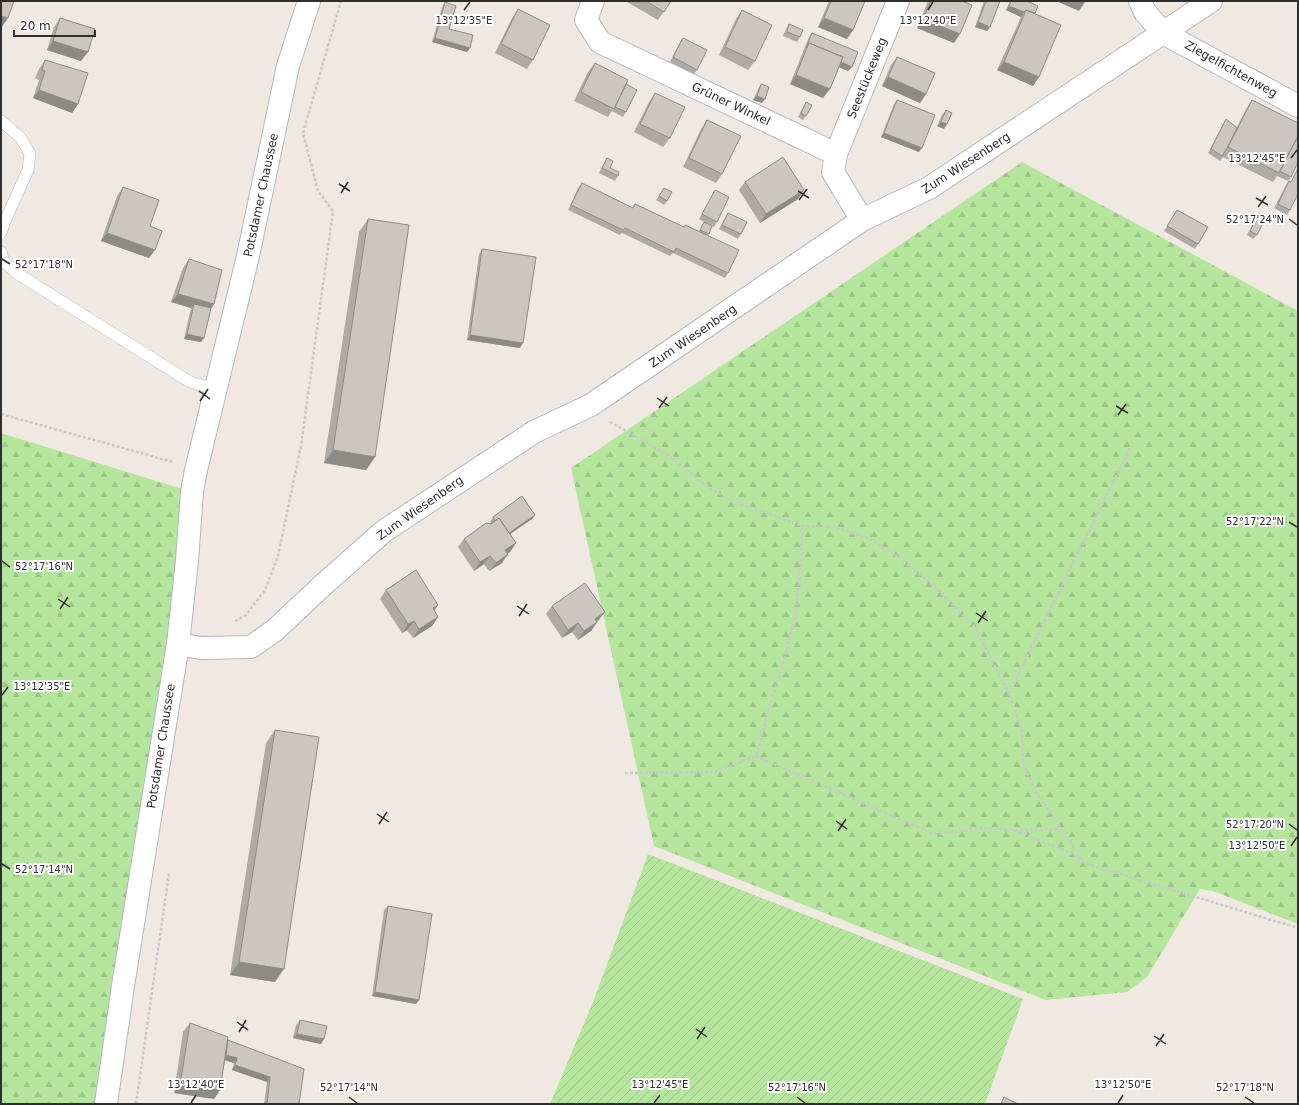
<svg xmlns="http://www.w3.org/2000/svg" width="1299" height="1105" font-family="'DejaVu Sans',sans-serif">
<defs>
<pattern id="forest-firs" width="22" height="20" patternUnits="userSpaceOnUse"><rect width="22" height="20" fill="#b6e59e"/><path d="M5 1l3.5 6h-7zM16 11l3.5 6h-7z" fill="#9dc588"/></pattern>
<pattern id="garden-furrows" width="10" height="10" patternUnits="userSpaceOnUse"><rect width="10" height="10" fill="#b6e59e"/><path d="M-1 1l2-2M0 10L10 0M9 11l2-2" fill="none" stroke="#9dc588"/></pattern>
</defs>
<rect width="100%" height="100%" fill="#efe9e1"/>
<path fill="url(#forest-firs)" d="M 1022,162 L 1298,311 L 1298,924 L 1213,891 L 1200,889 L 1147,977 L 1127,992 L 1046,1000 L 654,846 L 571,468 Z
M 1,433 L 192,492 L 106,1104 L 1,1104 Z"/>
<path fill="url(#garden-furrows)" d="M 648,854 L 1023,999 L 985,1104 L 550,1104 L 593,1002 Z"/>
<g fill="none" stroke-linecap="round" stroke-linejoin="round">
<defs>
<path id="lane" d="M 1,121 L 21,138 L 30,154 L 28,170 L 5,221 L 1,233
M 1,252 L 4,262 L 18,274 L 190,382 L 215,389"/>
<path id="street" d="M 593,1 L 586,20 L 600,42 L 836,154 L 833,172 L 862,220
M 1140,1 L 1145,12 L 1163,33 L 1298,106
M 836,154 L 898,1
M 178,644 L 201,648 L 251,647 L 275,630 L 323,585 L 384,531 L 534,432 L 591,405 L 862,220 L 929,188 L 1211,1"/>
<path id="secondary" d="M 106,1104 L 123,986 L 178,644 L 187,561 L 192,492 L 196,470 L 248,256 L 288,66 L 309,1"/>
</defs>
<use href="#lane" stroke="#b4b7c1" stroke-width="12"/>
<use href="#street" stroke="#b4b7c1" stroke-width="24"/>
<use href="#secondary" stroke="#b4b7c1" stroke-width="24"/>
<path stroke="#c9c9c9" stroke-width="2.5" stroke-dasharray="3 2" stroke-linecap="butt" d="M 1,414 L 173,462
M 610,422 L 668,455 L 701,482 L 730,501 L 765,512 L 802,526 L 835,527 L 868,538 L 903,560 L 938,590 L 974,626 L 1009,693 L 1022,731 L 1023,764 L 1036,792 L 1062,829 L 1084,863
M 235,621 L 246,615 L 265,590 L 278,556 L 301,446 L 333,211 L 318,191 L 303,133 L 341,1
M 1009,693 L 1131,446
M 756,756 L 931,833 L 938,834 L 982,828 L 1013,830 L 1069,852 L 1084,863 L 1298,928
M 625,773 L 716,772 L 756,756 L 767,715 L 784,661 L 795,618 L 801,566 L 802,526
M 1015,830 L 1062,829
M 136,1104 L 169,873"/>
<use href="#lane" stroke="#fff" stroke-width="11"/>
<use href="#street" stroke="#fff" stroke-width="22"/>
<use href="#secondary" stroke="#fff" stroke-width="22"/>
</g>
<path fill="#afaba4" d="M 628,1 L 671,1 L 658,20 L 627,2 Z
M 829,1 L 865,1 L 847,39 L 818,27 Z
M 928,1 L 962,1 L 954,43 L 917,28 Z
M 984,1 L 1000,1 L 987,31 L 975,27 Z
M 1010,1 L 1027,1 L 1035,13 L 1039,77 L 1033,86 L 997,70 L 1021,17 L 1006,10 Z
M 445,2 L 449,29 L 470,48 L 467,52 L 432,42 L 442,7 Z
M 518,9 L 533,60 L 527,69 L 495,53 L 512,18 Z
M 742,10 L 755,61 L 748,70 L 719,55 L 736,19 Z
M 60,18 L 81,61 L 47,50 L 54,27 Z
M 789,24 L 800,37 L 797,42 L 783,36 L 786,29 Z
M 812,33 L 852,67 L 848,71 L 839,67 L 823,98 L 790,84 L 809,37 Z
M 683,38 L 697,70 L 694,74 L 670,62 L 680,42 Z
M 897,57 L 926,94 L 920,103 L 882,86 L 891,65 Z
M 45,60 L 78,104 L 72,113 L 33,98 L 39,80 L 35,78 L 39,69 Z
M 595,63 L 626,84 L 626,112 L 623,117 L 612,111 L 608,117 L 574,101 L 588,72 Z
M 761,84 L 762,103 L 753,100 L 758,89 Z
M 655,93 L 670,138 L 663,147 L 634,132 L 649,102 Z
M 897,100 L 919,152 L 881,137 L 894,104 Z
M 1252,100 L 1291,177 L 1288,181 L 1277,176 L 1273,182 L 1223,157 L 1220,161 L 1208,153 L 1223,124 L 1226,119 L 1237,127 L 1246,109 Z
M 806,102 L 806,116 L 803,120 L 798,117 L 803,107 Z
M 946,110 L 944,129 L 937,126 L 942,115 Z
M 707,120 L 722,174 L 716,183 L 683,167 L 701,129 Z
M 607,158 L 610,168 L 618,176 L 615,181 L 599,173 L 604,163 Z
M 1298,167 L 1298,194 L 1290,210 L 1287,215 L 1274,208 L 1286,185 L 1289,181 L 1291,182 Z
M 745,182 L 798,199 L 760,223 L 739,190 Z
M 582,183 L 633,208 L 635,204 L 683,227 L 685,225 L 699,231 L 704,222 L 709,234 L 708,235 L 728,273 L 725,278 L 673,253 L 670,256 L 622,233 L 620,235 L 568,210 L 578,188 Z
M 123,187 L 150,226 L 149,258 L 101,241 L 117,196 Z
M 664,188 L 667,201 L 664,205 L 656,200 Z
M 715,190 L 717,222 L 714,227 L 699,219 Z
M 1177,210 L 1198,244 L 1195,249 L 1164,231 Z
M 728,213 L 741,234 L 738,239 L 719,229 L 725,218 Z
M 1259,213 L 1257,235 L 1253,239 L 1247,235 Z
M 368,219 L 375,457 L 366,470 L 324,463 L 359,232 Z
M 482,249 L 520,348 L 467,340 L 479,254 Z
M 189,259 L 214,304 L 211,308 L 201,342 L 184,339 L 191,308 L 171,302 L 183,268 Z
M 535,515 L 532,519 L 510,534 L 516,543 L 510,552 L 507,554 L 502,563 L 489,571 L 484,564 L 474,571 L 458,547 L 464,539 L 491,523 L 490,522 L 493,517 Z
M 386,590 L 434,611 L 438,617 L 432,626 L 413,638 L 407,630 L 402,633 L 380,599 Z
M 552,606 L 605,612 L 591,631 L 578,640 L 572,632 L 562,638 L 546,614 Z
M 275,730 L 275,982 L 230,975 L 266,743 Z
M 388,906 L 416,1004 L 372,996 L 384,910 Z
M 300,1020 L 321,1044 L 293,1038 L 296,1025 Z
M 190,1023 L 228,1040 L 304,1069 L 299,1104 L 264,1104 L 267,1082 L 232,1070 L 234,1063 L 225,1060 L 220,1090 L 214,1099 L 174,1093 L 183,1032 Z"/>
<path fill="#8e8b86" d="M 1056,1 L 1083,1 L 1085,2 L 1079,11 Z
M 1009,6 L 1024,12 L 1021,17 L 1006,10 Z
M 1,16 L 8,18 L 2,27 L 1,27 Z
M 824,18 L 853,30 L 847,39 L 818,27 Z
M 923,19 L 960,34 L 954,43 L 917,28 Z
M 978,22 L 990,27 L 987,31 L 975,27 Z
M 435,38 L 470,48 L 467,52 L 432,42 Z
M 53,41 L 88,52 L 81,61 L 47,50 Z
M 807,48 L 852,67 L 848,71 L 805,53 Z
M 1004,62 L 1039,77 L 1033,86 L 997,70 Z
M 796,75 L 830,89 L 823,98 L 790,84 Z
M 888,77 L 926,94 L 920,103 L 882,86 Z
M 39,90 L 78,104 L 72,113 L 33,98 Z
M 757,96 L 765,99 L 762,103 L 753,100 Z
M 941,122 L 947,124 L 944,129 L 937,126 Z
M 884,133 L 922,148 L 919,152 L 881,137 Z
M 804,190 L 798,199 L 760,223 L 766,214 Z
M 107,233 L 155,250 L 149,258 L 101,241 Z
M 178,294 L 214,304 L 208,313 L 194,304 L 191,308 L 171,302 Z
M 187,334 L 204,338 L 201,342 L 184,339 Z
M 470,335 L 523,343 L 520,348 L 467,340 Z
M 333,450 L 375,457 L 366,470 L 324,463 Z
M 535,515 L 532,519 L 503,539 L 506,535 Z
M 516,543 L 510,552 L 499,559 L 505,550 Z
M 508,554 L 502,563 L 489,571 L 496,563 Z
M 490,556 L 484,564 L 474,571 L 480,562 Z
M 438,605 L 432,614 L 433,608 Z
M 605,612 L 598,620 L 589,627 L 595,619 Z
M 438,617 L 432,626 L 413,638 L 419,629 Z
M 414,621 L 407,630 L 402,633 L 408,624 Z
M 597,622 L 591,631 L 578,640 L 584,631 Z
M 578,623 L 572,632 L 562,638 L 568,630 Z
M 239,962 L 284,969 L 275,982 L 230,975 Z
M 375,992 L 419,1000 L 416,1004 L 372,996 Z
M 297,1034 L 324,1039 L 321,1044 L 293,1038 Z
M 224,1054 L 237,1058 L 234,1063 L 221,1059 Z
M 235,1065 L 270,1077 L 267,1082 L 232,1070 Z
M 180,1085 L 220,1090 L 214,1099 L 174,1093 Z"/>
<path fill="#cbc7bf" stroke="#8e8b86" d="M 1,1 L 14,1 L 8,18 L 1,16 Z
M 646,1 L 671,1 L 664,12 Z
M 831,1 L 865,1 L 853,30 L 824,18 Z
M 931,1 L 962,1 L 972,5 L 960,34 L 923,19 Z
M 986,1 L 1000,1 L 990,27 L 978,22 Z
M 1011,1 L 1027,1 L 1038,6 L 1035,13 L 1026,10 L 1024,12 L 1009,6 Z
M 445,2 L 456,6 L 449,29 L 473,35 L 470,48 L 435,38 Z
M 518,9 L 550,25 L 533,60 L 501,44 Z
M 742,10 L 772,25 L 755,61 L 725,47 Z
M 1026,10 L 1061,25 L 1039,77 L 1004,62 Z
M 60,18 L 95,29 L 88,52 L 53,41 Z
M 789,24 L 803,30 L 800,37 L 787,32 Z
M 812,33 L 858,52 L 852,67 L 841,62 L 843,57 L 809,43 L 806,48 Z
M 683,38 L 707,50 L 697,70 L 673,57 Z
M 809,43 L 843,57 L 830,89 L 796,75 Z
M 897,57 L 935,73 L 926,94 L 888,77 Z
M 45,60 L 88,73 L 78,104 L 39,90 L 45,71 L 42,70 Z
M 595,63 L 628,80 L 614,109 L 581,92 Z
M 626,84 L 637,90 L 626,112 L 615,107 Z
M 761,84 L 769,87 L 765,99 L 757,96 Z
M 655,93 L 685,107 L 670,138 L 640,124 Z
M 897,100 L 935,115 L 922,148 L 884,133 Z
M 1252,100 L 1298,123 L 1298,136 L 1279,173 L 1228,147 Z
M 806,102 L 812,105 L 806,116 L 801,113 Z
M 946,110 L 952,113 L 947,124 L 941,122 Z
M 1226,119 L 1237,128 L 1227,148 L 1222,156 L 1211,149 Z
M 707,120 L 741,136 L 722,174 L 689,158 Z
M 1298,136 L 1298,162 L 1291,177 L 1280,171 Z
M 783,157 L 804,190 L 766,214 L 745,182 Z
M 607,158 L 613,161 L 610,168 L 619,172 L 618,176 L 602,168 Z
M 1298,169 L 1298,194 L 1290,210 L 1278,204 L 1289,181 L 1291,182 Z
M 582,183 L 633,208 L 635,204 L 684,227 L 685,225 L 739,250 L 728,273 L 676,248 L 674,252 L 625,228 L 623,230 L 571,205 Z
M 123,187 L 159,200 L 150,226 L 162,231 L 155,250 L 107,233 Z
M 664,188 L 672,192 L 667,201 L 659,196 Z
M 715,190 L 729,197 L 717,222 L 702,214 Z
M 1177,210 L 1208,227 L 1198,244 L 1167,226 Z
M 728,213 L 747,222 L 741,234 L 722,225 Z
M 1259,213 L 1266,217 L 1257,235 L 1250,231 Z
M 368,219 L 409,225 L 375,457 L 333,450 Z
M 704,222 L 712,226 L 709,234 L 700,230 Z
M 482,249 L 536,257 L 523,343 L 470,335 Z
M 189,259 L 222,270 L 214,304 L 178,294 Z
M 194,304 L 211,308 L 204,338 L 187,334 Z
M 522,496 L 535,515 L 509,533 L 499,518 L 495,521 L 493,517 Z
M 499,518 L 516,543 L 505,550 L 508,554 L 496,563 L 490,556 L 480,562 L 464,539 L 486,523 L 491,524 Z
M 416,570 L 438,605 L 433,608 L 438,617 L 419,629 L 414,621 L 408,624 L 386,590 Z
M 585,583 L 605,612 L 595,619 L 597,622 L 584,631 L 578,623 L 568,630 L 552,606 Z
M 275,730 L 319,737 L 284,969 L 239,962 Z
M 388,906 L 432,914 L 419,1000 L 375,992 Z
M 300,1020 L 327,1026 L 324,1039 L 297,1034 Z
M 190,1023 L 228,1037 L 220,1090 L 180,1085 Z
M 228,1040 L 304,1069 L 299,1104 L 267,1104 L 270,1077 L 235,1065 L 237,1058 L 226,1055 Z
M 1004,1097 L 1018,1104 L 1001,1104 Z"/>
<path fill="none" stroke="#2e2e2e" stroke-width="1.5" d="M 464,10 L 470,2M 928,10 L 933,2M 1291,158 L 1297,150M 339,184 L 350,191M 798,191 L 809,198M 341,193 L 348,182M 1256,198 L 1268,205M 799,200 L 807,189M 1258,207 L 1266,196M 1289,219 L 1297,225M 2,259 L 10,264M 199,391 L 210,399M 657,398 L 669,406M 200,401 L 208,389M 1116,406 L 1128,413M 659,408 L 667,397M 1118,415 L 1126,404M 1289,522 L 1297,527M 2,561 L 10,567M 58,599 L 70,607M 517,606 L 529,614M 60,609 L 68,597M 976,613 L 988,621M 519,616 L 527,604M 978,623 L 986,611M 2,695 L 8,687M 377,814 L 389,822M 836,821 L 847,829M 379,824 L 387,812M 1289,824 L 1297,830M 838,831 L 846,819M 1291,846 L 1297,837M 2,864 L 10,869M 237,1022 L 248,1030M 696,1029 L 707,1037M 239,1032 L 246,1020M 1154,1036 L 1166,1044M 697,1039 L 705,1027M 1156,1046 L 1164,1034M 349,1097 L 357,1103M 797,1097 L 805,1103M 1245,1097 L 1254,1103M 191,1103 L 196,1095M 654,1103 L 660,1095M 1118,1103 L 1123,1095"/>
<g text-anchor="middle" stroke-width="4" stroke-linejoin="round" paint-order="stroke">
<g font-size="12" fill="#2e2e2e" stroke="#fff">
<text transform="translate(1231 69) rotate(29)" y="4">Ziegelfichtenweg</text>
<text transform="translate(867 78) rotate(-68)" y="4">Seestückeweg</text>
<text transform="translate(731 104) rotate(25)" y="4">Grüner Winkel</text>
<text transform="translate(966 163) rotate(-33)" y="4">Zum Wiesenberg</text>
<text transform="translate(261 195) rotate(-78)" y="4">Potsdamer Chaussee</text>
<text transform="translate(693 336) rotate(-34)" y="4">Zum Wiesenberg</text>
<text transform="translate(420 508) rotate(-35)" y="4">Zum Wiesenberg</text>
<text transform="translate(161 746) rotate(-81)" y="4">Potsdamer Chaussee</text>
</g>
</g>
<g font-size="10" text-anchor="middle" fill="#2e2e2e" stroke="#fff" stroke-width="4" stroke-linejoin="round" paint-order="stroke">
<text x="464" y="24">13°12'35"E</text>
<text x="928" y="24">13°12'40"E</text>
<text x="1257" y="162">13°12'45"E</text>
<text x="1255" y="223">52°17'24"N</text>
<text x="44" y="268">52°17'18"N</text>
<text x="1255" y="525">52°17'22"N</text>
<text x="44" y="570">52°17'16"N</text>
<text x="42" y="690">13°12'35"E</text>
<text x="1255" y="828">52°17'20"N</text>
<text x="1257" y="849">13°12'50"E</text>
<text x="44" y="873">52°17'14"N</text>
<text x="196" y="1088">13°12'40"E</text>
<text x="660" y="1088">13°12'45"E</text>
<text x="1123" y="1088">13°12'50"E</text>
<text x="349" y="1091">52°17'14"N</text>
<text x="797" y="1091">52°17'16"N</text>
<text x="1245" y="1091">52°17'18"N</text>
</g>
<rect width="1299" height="1105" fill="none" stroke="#2e2e2e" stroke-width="4"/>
<path d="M14 30v6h81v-6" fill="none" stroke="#2e2e2e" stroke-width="2"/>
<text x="20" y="30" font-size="12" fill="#2e2e2e" stroke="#ffffff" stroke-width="3" paint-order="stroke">20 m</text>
</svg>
